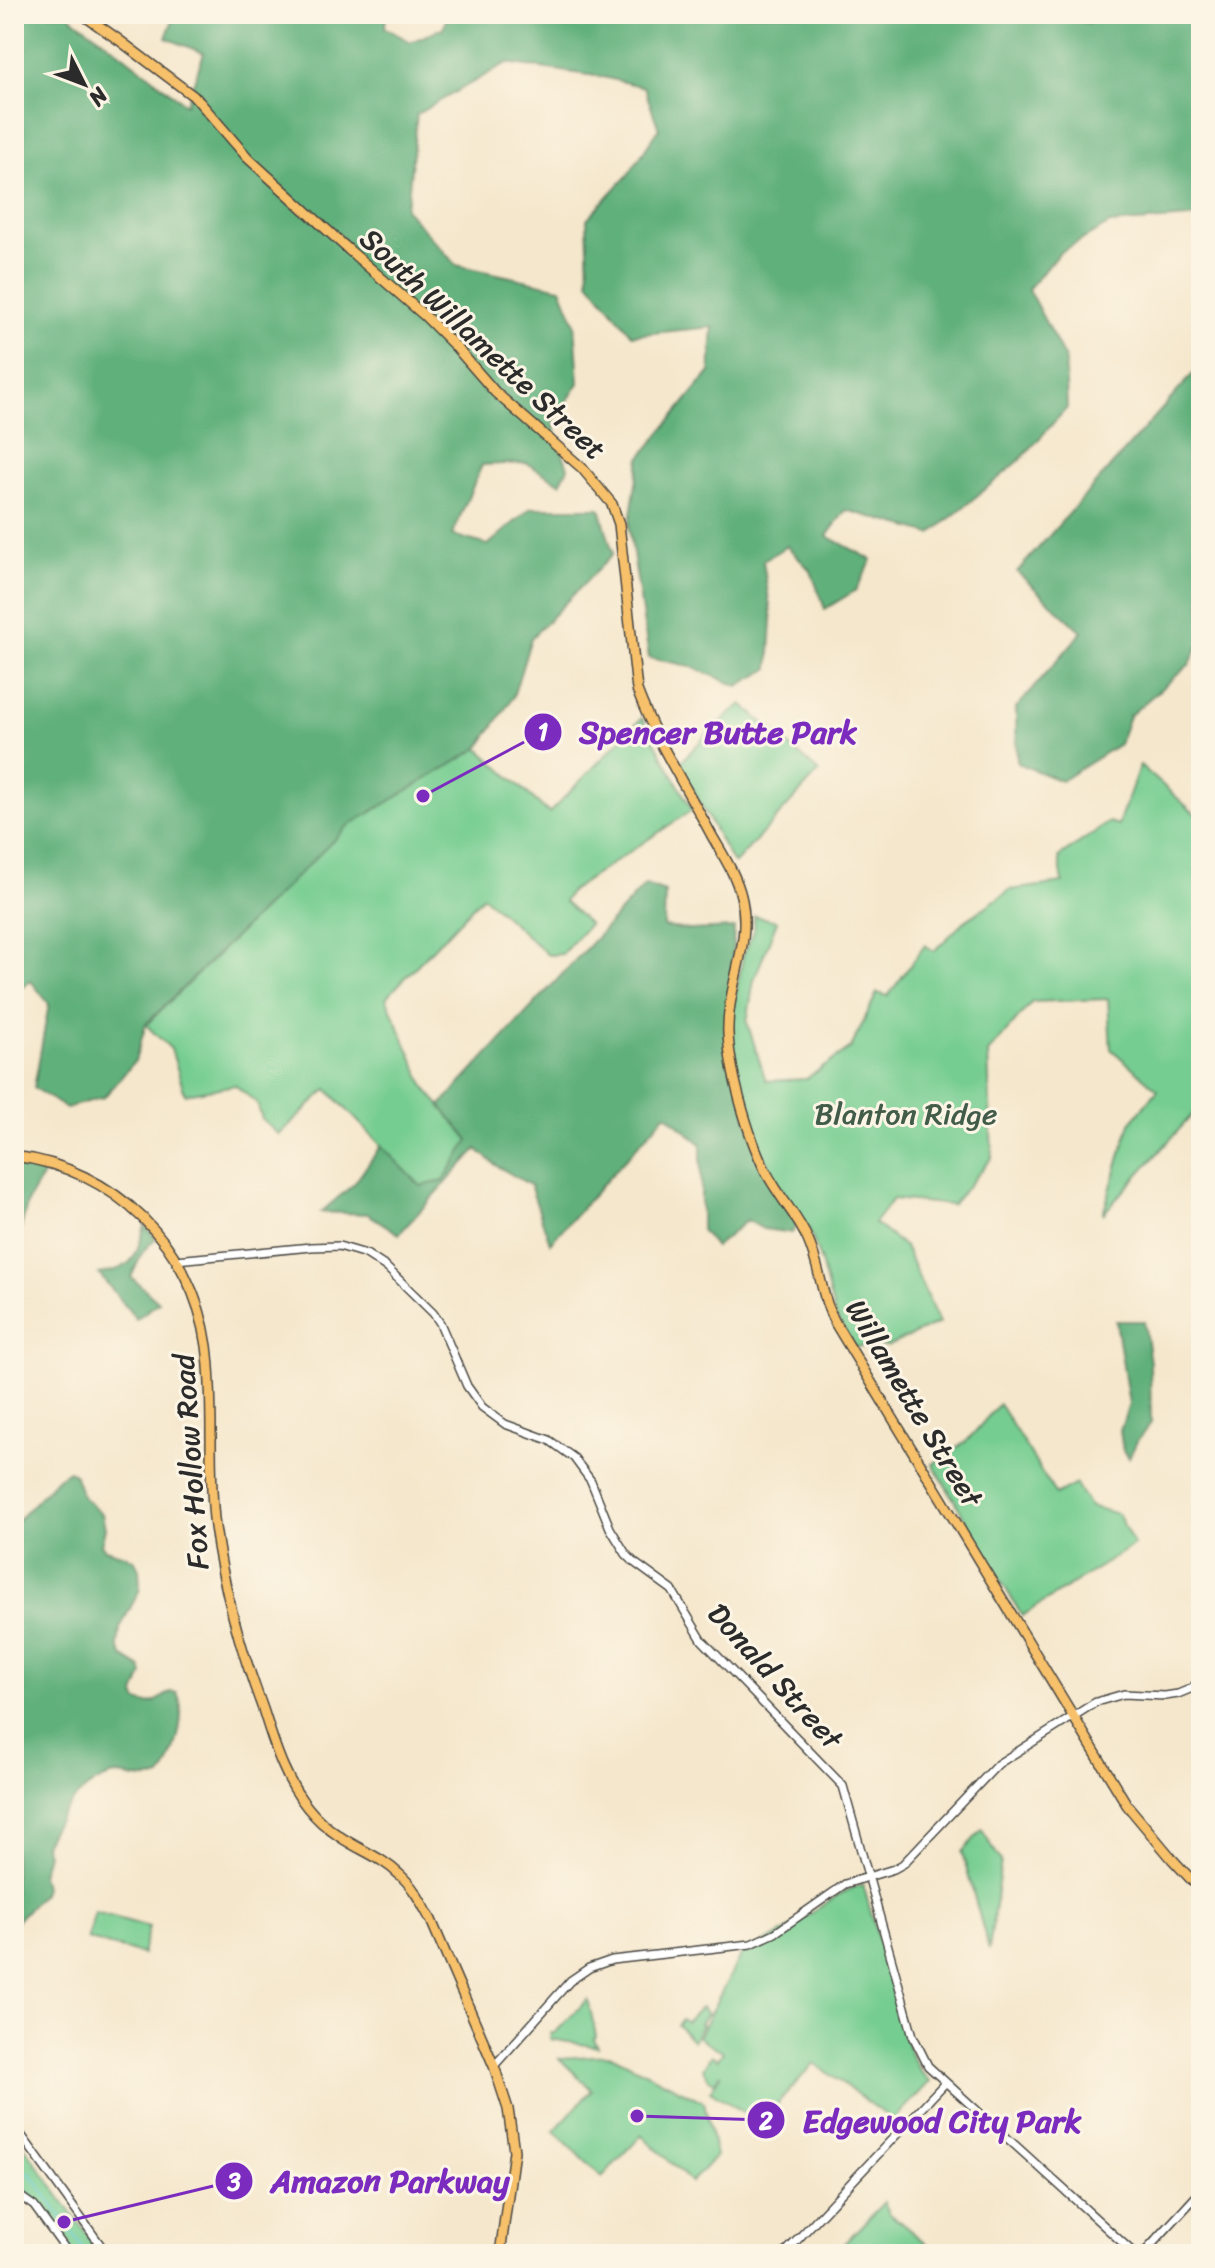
<svg xmlns="http://www.w3.org/2000/svg" width="1215" height="2268" font-family="Sriracha,sans-serif">
<rect width="100%" height="100%" fill="#fcf5e5"/>
<filter id="ink" filterUnits="userSpaceOnUse"><feTurbulence type="fractalNoise" baseFrequency=".0125" numOctaves="2"/><feDisplacementMap in="SourceGraphic" scale="16" xChannelSelector="R" yChannelSelector="G"/><feConvolveMatrix kernelMatrix="1 2 1 2 8 2 1 2 1" color-interpolation-filters="sRGB"/></filter>
<filter id="wash" filterUnits="userSpaceOnUse"><feTurbulence type="fractalNoise" baseFrequency=".006" numOctaves="4" result="noise"/><feDisplacementMap in="SourceGraphic" scale="32" xChannelSelector="R" yChannelSelector="G"/><feGaussianBlur stdDeviation="1.8" result="paint"/><feColorMatrix in="noise" values="0 0 0 0 0 0 0 0 0 0 0 0 0 0 0 0 0 1.4 0 .05"/><feComposite in="paint" operator="in"/></filter>
<g filter="url(#wash)">
<rect width="100%" height="100%" fill="#f5e7cc"/>
<path fill="#76cd91" stroke="#507c5e" stroke-width="2" d="M 14,378 L 452,724 L 549,813 L 642,718 L 692,810 L 571,891 L 564,901 L 589,924 L 562,954 L 548,955 L 483,896 L 386,998 L 426,1089 L 470,1140 L 443,1181 L 421,1187 L 327,1089 L 279,1135 L 262,1119 L 257,1103 L 235,1085 L 185,1094 L 171,1049 L 146,1025 L 347,826 Z
M 742,704 L 819,772 L 735,863 L 732,862 L 679,764 L 712,729 Z
M 1140,765 L 1201,819 L 1201,1105 L 1103,1214 L 1130,1123 L 1158,1090 L 1111,1049 L 1108,999 L 1032,1002 L 988,1053 L 992,1158 L 952,1205 L 893,1199 L 874,1223 L 905,1247 L 939,1323 L 888,1346 L 854,1347 L 835,1315 L 821,1262 L 809,1229 L 780,1187 L 760,1148 L 735,1061 L 731,1037 L 732,1015 L 743,956 L 753,933 L 754,916 L 777,921 L 754,980 L 747,1022 L 766,1081 L 806,1079 L 851,1048 L 877,993 L 888,996 L 925,945 L 934,951 L 965,921 L 1010,890 L 1063,883 L 1059,857 L 1109,822 L 1118,825 Z
M 999,1404 L 1056,1495 L 1076,1484 L 1089,1506 L 1118,1514 L 1134,1545 L 1022,1616 L 933,1464 L 967,1441 Z
M 982,1830 L 1001,1861 L 989,1950 L 962,1852 Z
M 863,1884 L 910,2053 L 920,2071 L 930,2082 L 893,2120 L 814,2063 L 780,2101 L 765,2126 L 710,2091 L 721,2073 L 714,2082 L 707,2078 L 703,2068 L 711,2055 L 718,2059 L 723,2052 L 698,2037 L 743,1951 C 788,1939 819,1899 863,1884 Z
M 95,1912 L 149,1927 L 142,1954 L 87,1939 Z
M 588,1999 L 596,2036 L 594,2039 L 598,2047 L 550,2039 L 551,2033 L 555,2033 Z
M 701,2007 L 707,2014 L 700,2023 L 702,2024 L 693,2041 L 677,2025 L 682,2019 L 686,2022 Z
M 611,2055 L 704,2102 L 716,2156 L 691,2182 L 642,2135 L 602,2177 L 554,2131 L 592,2090 L 559,2058 Z
M 14,2132 L 101,2254 L 73,2254 L 28,2192 L 24,2190 L 14,2188 Z
M 884,2202 L 889,2213 L 939,2254 L 834,2254 Z"/>
<path fill="#60b07b" stroke="#466e53" stroke-width="2" d="M 14,14 L 67,14 L 114,48 L 186,104 L 204,53 L 166,38 L 175,14 L 386,14 L 385,28 L 411,42 L 443,28 L 448,14 L 943,14 L 949,18 L 968,14 L 1054,14 L 1088,23 L 1111,14 L 1201,14 L 1201,217 L 1110,224 L 1059,253 L 1028,289 L 1065,359 L 1067,408 L 1019,461 L 931,534 L 846,510 L 827,536 L 872,560 L 856,590 L 825,609 L 811,571 L 787,546 L 763,561 L 772,620 L 769,669 L 738,686 L 690,666 L 649,658 L 629,527 L 640,458 L 710,372 L 713,327 L 632,335 L 589,281 L 587,219 L 628,175 L 659,129 L 644,87 L 603,77 L 507,63 L 417,114 L 408,197 L 405,209 L 456,265 L 561,288 L 575,323 L 579,383 L 553,423 L 568,468 L 560,483 L 526,463 L 482,465 L 452,535 L 488,545 L 531,508 L 600,508 L 613,554 L 531,638 L 513,697 L 479,748 L 348,826 L 146,1024 L 135,1061 L 104,1097 L 66,1108 L 34,1088 L 49,1004 L 31,981 L 14,993 Z
M 1201,365 L 1201,640 L 1190,664 L 1129,716 L 1119,744 L 1061,781 L 1017,763 L 1016,708 L 1082,632 L 1017,572 Z
M 645,885 L 665,892 L 664,927 L 690,930 L 734,928 L 728,1026 L 729,1047 L 755,1148 L 799,1221 L 792,1233 L 763,1229 L 747,1220 L 715,1247 L 701,1230 L 701,1144 L 666,1114 L 550,1243 L 530,1185 L 497,1166 L 477,1149 L 399,1234 L 368,1214 L 321,1212 L 354,1184 L 381,1146 L 421,1186 L 443,1181 L 469,1140 L 440,1106 Z
M 14,1162 L 47,1168 L 28,1200 L 17,1244 L 14,1243 L 14,1209 L 17,1206 L 14,1201 Z
M 145,1226 L 156,1238 L 143,1251 L 131,1277 L 159,1302 L 136,1319 L 99,1274 C 135,1267 134,1260 145,1226 Z
M 1116,1321 L 1144,1321 L 1150,1363 L 1151,1423 L 1137,1441 L 1129,1458 L 1123,1451 L 1120,1431 L 1129,1404 Z
M 69,1471 L 74,1474 L 82,1496 L 102,1514 L 105,1528 L 101,1545 L 105,1549 L 125,1555 L 135,1561 L 139,1569 L 140,1589 L 120,1628 L 118,1646 L 122,1656 L 141,1668 L 143,1674 L 135,1694 L 137,1700 C 152,1709 158,1699 171,1692 L 177,1693 C 188,1710 174,1762 161,1777 C 147,1782 133,1777 118,1775 C 110,1775 102,1779 95,1783 C 70,1799 58,1818 44,1844 L 47,1854 L 41,1875 L 44,1887 L 42,1894 L 14,1924 L 14,1524 L 58,1478 Z"/>
<g fill="none" stroke-linecap="round" stroke-linejoin="round">
<path stroke="#5cc8d4" stroke-width="2" d="M 14,2169 L 31,2174 L 87,2254"/>
</g>
</g>
<g filter="url(#ink)">
<g fill="none" stroke-linecap="round" stroke-linejoin="round">
<defs>
<path id="minor" d="M 176,1260 L 311,1247 L 339,1246 L 366,1254 L 386,1267 L 433,1313 L 440,1323 L 467,1386 L 482,1407 L 505,1424 L 549,1440 L 574,1458 L 591,1481 L 610,1528 L 626,1554 L 635,1563 L 672,1590 L 702,1640 L 843,1786 L 913,2036 L 928,2066 L 1135,2254
M 494,2066 L 570,1981 L 589,1968 L 612,1960 L 751,1944 L 775,1933 L 845,1884 L 894,1869 L 903,1864 L 998,1764 L 1096,1702 L 1124,1694 L 1165,1696 L 1178,1694 L 1190,1689 L 1201,1680
M 14,2125 L 107,2254
M 14,2192 L 34,2206 L 69,2254
M 784,2254 L 945,2083
M 1143,2254 L 1201,2191"/>
<path id="major" d="M 82,14 L 119,40 L 196,98 L 248,158 L 349,250 L 425,316 L 455,346 L 495,392 L 582,468 L 612,504 L 619,524 L 637,690 C 656,741 687,789 712,836 C 723,855 736,875 741,896 C 753,943 726,987 728,1034 C 730,1074 751,1150 773,1184 C 785,1204 799,1219 808,1240 C 821,1269 821,1299 837,1326 L 1127,1805 L 1173,1860 L 1201,1890
M 14,1156 C 114,1168 193,1246 207,1346 C 215,1406 207,1467 215,1527 C 224,1592 240,1648 263,1709 C 269,1728 275,1748 283,1766 C 295,1794 313,1819 339,1836 C 359,1850 382,1857 400,1875 C 414,1887 422,1904 431,1920 L 494,2066 L 508,2109 L 514,2151 L 500,2254"/>
</defs>
<use href="#minor" stroke="#494743" stroke-width="10"/>
<use href="#major" stroke="#494743" stroke-width="12"/>
<use href="#minor" stroke="#fff" stroke-width="7"/>
<use href="#major" stroke="#f7c06b" stroke-width="9"/>
</g>
</g>
<g text-anchor="middle" stroke-width="6" stroke-linejoin="round" paint-order="stroke">
<g font-size="30" fill="#2b2b2b" stroke="#fcf5e5">
<text transform="translate(483 344) rotate(43)" y="10">South Willamette Street</text>
<text transform="translate(914 1403) rotate(59)" y="10">Willamette Street</text>
<text transform="translate(191 1462) rotate(-94)" y="10">Fox Hollow Road</text>
<text transform="translate(775 1676) rotate(48)" y="10">Donald Street</text>
</g>
<g font-size="30" fill="#425c4a" stroke="#fcf5e5">
<text x="906" y="1124">Blanton Ridge</text>
</g>
</g>
<path fill="none" stroke="#7b2cbf" stroke-width="3" d="M423 796L543 732M637 2116L766 2120M64 2222L234 2181"/>
<g fill="#7b2cbf" stroke="#fcf5e5" stroke-width="3">
<circle cx="423" cy="796" r="8"/>
<circle cx="637" cy="2116" r="8"/>
<circle cx="64" cy="2222" r="8"/>
<circle cx="543" cy="732" r="20"/>
<circle cx="766" cy="2120" r="20"/>
<circle cx="234" cy="2181" r="20"/>
</g>
<g font-size="24" text-anchor="middle" font-weight="bold" fill="#fff">
<text x="543" y="740">1</text>
<text x="766" y="2129">2</text>
<text x="234" y="2190">3</text>
</g>
<g font-size="32" text-anchor="middle" font-weight="bold" fill="#7b2cbf" stroke="#fcf5e5" stroke-width="6" stroke-linejoin="round" paint-order="stroke">
<text x="718" y="743">Spencer Butte Park</text>
<text x="942" y="2132">Edgewood City Park</text>
<text x="390" y="2192">Amazon Parkway</text>
</g>
<rect width="1215" height="2268" fill="none" stroke="#fcf5e5" stroke-width="48"/>
<g transform="translate(84 84) rotate(132)" stroke="#fcf5e5" stroke-width="6" paint-order="stroke">
<path d="M0-6L14 30L0 20L-14 30Z" fill="#2b2b2b"/>
<text y="-12" font-size="22" font-weight="bold" text-anchor="middle" fill="#2b2b2b">N</text>
</g>
</svg>
